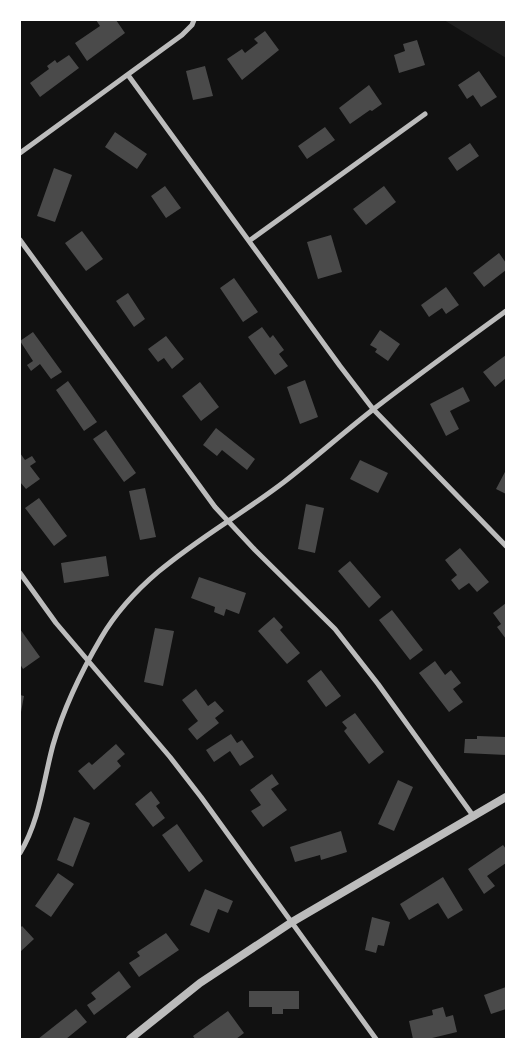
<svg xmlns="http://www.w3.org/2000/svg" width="526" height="1059" font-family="'Playfair Display',serif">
<rect width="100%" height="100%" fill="#111"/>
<path fill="#202020" d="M 444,20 L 506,20 L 506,58 Z"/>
<path fill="#4a4a4a" d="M 96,20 L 116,20 L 125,33 L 87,61 L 75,43 L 100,26 Z
M 265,31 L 279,50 L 242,80 L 227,59 L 242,49 L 245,53 L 258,43 L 254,39 Z
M 417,40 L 425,65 L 399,73 L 394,55 L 405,51 L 403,44 Z
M 69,55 L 79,68 L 40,97 L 30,83 L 49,69 L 47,66 L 55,60 L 57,63 Z
M 205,66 L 213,96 L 193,100 L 186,71 Z
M 479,71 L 497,97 L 481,107 L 473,95 L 467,99 L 458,85 Z
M 369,85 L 382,104 L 372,111 L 370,110 L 350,124 L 339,108 Z
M 325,127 L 335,140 L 307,159 L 298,146 Z
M 115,132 L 147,154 L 137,169 L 105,147 Z
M 470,143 L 479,156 L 457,171 L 448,158 Z
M 54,168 L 72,175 L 55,222 L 37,216 Z
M 165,186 L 181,208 L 166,218 L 151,196 Z
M 384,186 L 396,202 L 366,225 L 353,209 Z
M 82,231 L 103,259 L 86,271 L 65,243 Z
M 331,235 L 342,272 L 318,279 L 307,242 Z
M 499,253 L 506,263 L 506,270 L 484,287 L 473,273 Z
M 234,278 L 258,312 L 243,322 L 220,288 Z
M 446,287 L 459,305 L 446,314 L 442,308 L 429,317 L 421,305 Z
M 128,293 L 145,319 L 134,327 L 116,301 Z
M 262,327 L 270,338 L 273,335 L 284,350 L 279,354 L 288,366 L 275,375 L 248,337 Z
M 380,330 L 400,344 L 388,361 L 375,352 L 377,349 L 370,345 Z
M 33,332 L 62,372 L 51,379 L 40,364 L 31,371 L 27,365 L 33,361 L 20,341 Z
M 166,336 L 184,359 L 172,369 L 164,358 L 158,362 L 148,349 Z
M 506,355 L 506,378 L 495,387 L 483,372 Z
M 305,380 L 318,417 L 300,424 L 287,387 Z
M 68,381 L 97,422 L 84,431 L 56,390 Z
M 200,382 L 219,407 L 201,421 L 182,396 Z
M 463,387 L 470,401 L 450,411 L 459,429 L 446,436 L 430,404 Z
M 216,428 L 255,459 L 247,470 L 222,450 L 217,456 L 203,445 Z
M 106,430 L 136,473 L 124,482 L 93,439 Z
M 20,453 L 25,460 L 32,456 L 36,462 L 30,466 L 40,479 L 26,489 L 20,482 Z
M 360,460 L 388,473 L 378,493 L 350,479 Z
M 506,470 L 506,494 L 496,489 Z
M 145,488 L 156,537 L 140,540 L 129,491 Z
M 39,498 L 67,536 L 54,546 L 25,508 Z
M 306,504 L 324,508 L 315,553 L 298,549 Z
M 460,548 L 489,582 L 477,592 L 469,583 L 459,590 L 451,580 L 457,575 L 445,560 Z
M 106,556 L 109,576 L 64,583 L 61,563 Z
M 350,561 L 381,597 L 369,608 L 338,571 Z
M 199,577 L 246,593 L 239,614 L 226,609 L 224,616 L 214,612 L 215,607 L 191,598 Z
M 506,603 L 506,639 L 497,627 L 501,624 L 493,613 Z
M 392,610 L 423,650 L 410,660 L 379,620 Z
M 274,617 L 283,627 L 280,630 L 300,653 L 287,664 L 258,631 Z
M 155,628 L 174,631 L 163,686 L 144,682 Z
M 20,629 L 40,657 L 23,669 L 20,664 Z
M 435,661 L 445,675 L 451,670 L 461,683 L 453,689 L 463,702 L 449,712 L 419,673 Z
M 321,670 L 341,696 L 326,707 L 307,681 Z
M 196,689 L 208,706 L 215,701 L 224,711 L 215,718 L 219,723 L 197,740 L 188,729 L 198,721 L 182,700 Z
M 20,695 L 24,696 L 21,712 L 20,712 Z
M 355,713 L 384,752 L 369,764 L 344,731 L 347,728 L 342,722 Z
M 231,734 L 237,743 L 242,740 L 254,757 L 240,766 L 230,751 L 214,762 L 206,750 Z
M 477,736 L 506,737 L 506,755 L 464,753 L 465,739 L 477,739 Z
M 116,744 L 125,754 L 117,761 L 121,766 L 94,790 L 78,771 L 89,762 L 92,765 Z
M 272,774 L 279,784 L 271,789 L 287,810 L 263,827 L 251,811 L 261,805 L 250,790 Z
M 398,780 L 413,787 L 394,831 L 378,824 Z
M 151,791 L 160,803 L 156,806 L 165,818 L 153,827 L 135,804 Z
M 74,817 L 90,823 L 73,867 L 57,860 Z
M 177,824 L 203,861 L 189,872 L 162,835 Z
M 341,831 L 347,852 L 321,860 L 320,855 L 295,862 L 290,847 Z
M 503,845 L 506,849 L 506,863 L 487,876 L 495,886 L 484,894 L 468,869 Z
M 58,873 L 74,884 L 51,917 L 35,906 Z
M 443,877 L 463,910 L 448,919 L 438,903 L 409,920 L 400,904 Z
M 205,889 L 233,901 L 228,913 L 218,909 L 209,933 L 190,925 Z
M 372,917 L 390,922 L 384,946 L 378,945 L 376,953 L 365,950 Z
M 22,926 L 34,939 L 20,952 L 20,928 Z
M 166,933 L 179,950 L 139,977 L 129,963 L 140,956 L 137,952 Z
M 119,971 L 131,987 L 94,1015 L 87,1005 L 96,999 L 91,993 Z
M 506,987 L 506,1009 L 491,1014 L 484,995 Z
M 249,991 L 299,991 L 299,1009 L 283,1009 L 283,1014 L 272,1014 L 272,1007 L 249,1007 Z
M 443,1007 L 446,1017 L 453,1015 L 457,1032 L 428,1039 L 413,1039 L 409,1021 L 433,1015 L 432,1010 Z
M 76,1009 L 87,1022 L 66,1039 L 38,1039 Z
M 228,1011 L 244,1033 L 236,1039 L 195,1039 L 193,1036 Z"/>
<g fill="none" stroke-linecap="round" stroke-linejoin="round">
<path stroke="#bcbcbc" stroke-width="5" d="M 128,75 L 340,366 L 373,409 L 506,546
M 20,153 L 182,35 L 192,25 L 194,20
M 20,240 L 215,507 L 255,550 L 335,629 L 378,684 L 474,817
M 249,241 L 425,114
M 20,573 L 56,623 L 170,757 L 201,797 L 376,1039
M 20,853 C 40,820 43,782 53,745 C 64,707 81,672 101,638 C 143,566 220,531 284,482 C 315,458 344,432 375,408 C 418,375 462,343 506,311"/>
<path stroke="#bcbcbc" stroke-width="8" d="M 130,1039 L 200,983 L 292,922 L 506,797"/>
</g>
<rect width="526" height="1059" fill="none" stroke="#ffffff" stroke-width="42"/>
</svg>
